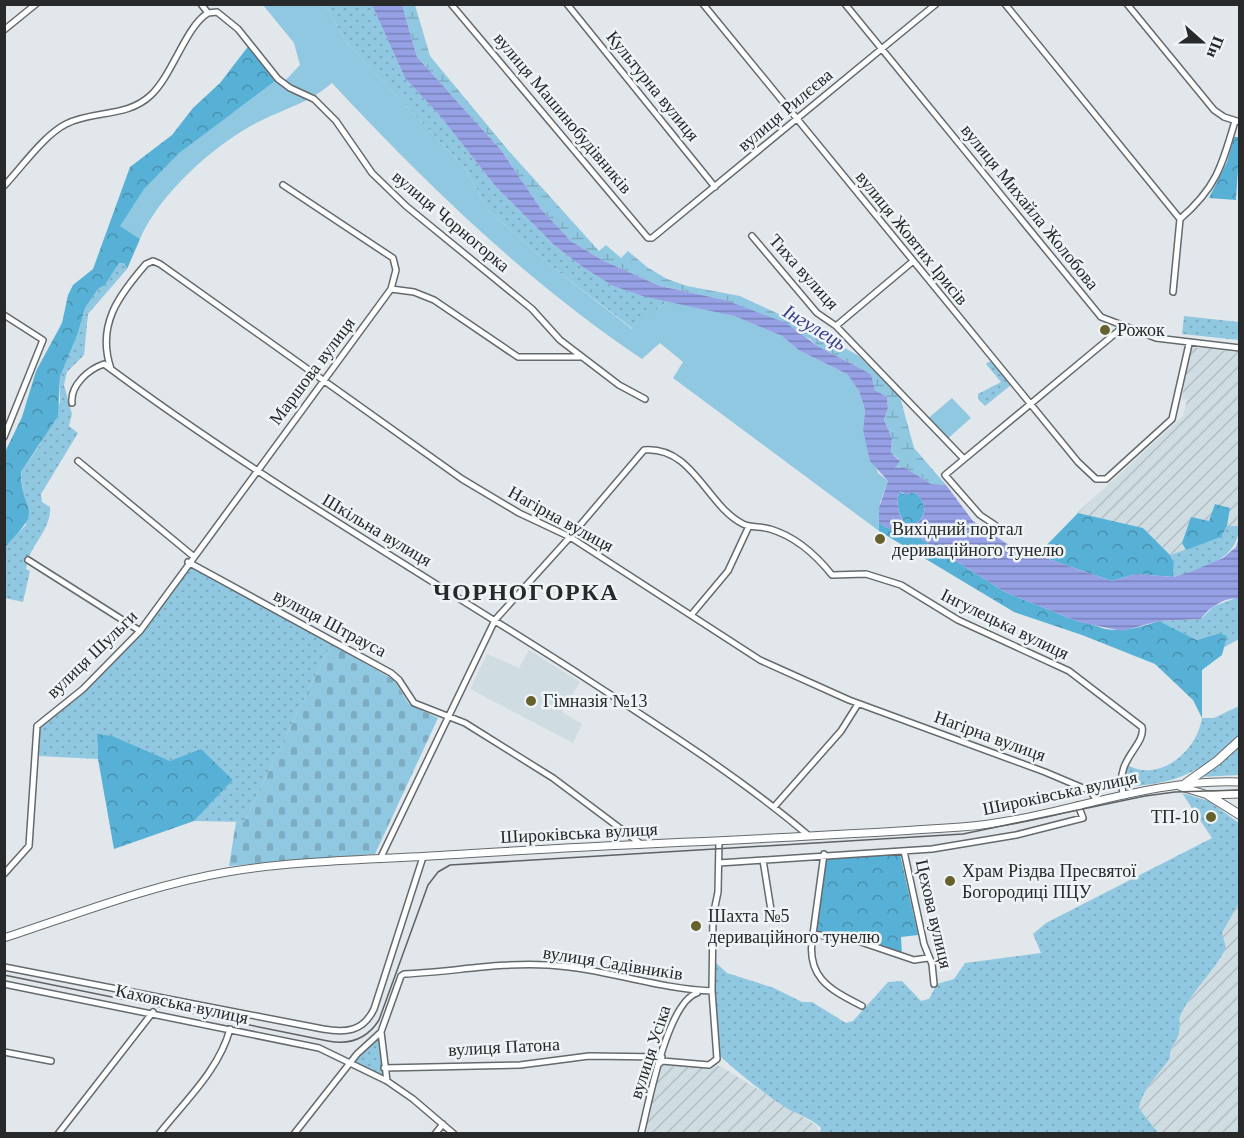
<svg xmlns="http://www.w3.org/2000/svg" width="1244" height="1138" font-family="'Times New Roman',serif">
<defs>
<pattern id="industrial-furrows" width="10" height="10" patternUnits="userSpaceOnUse" patternTransform="scale(1.5)"><rect width="10" height="10" fill="#cfdde3"/><path d="M-1 1l2-2M0 10L10 0M9 11l2-2" fill="none" stroke="#b2bec3"/></pattern>
<pattern id="grass-dots" width="8" height="8" patternUnits="userSpaceOnUse" patternTransform="scale(1.5)"><rect width="8" height="8" fill="#91c8e1"/><path d="M2 2h.1M6 6h.1" fill="none" stroke="#7dacc1" stroke-width="1.8" stroke-linecap="round"/></pattern>
<pattern id="forest-crowns" width="20" height="18" patternUnits="userSpaceOnUse" patternTransform="scale(1.5)"><rect width="20" height="18" fill="#57b1d6"/><path d="M2 6a3 3 0 1 1 6 0M12 15a3 3 0 1 1 6 0" fill="none" stroke="#4890ae"/></pattern>
<pattern id="wetland-marsh" width="20" height="14" patternUnits="userSpaceOnUse" patternTransform="scale(1.5)"><rect width="20" height="14" fill="#91c8e1"/><path d="M1 5h8M5 5V1M11 12h8M15 12V8" fill="none" stroke="#7dacc1"/></pattern>
<pattern id="cemetery-stones" width="16" height="16" patternUnits="userSpaceOnUse" patternTransform="scale(1.5)"><rect width="16" height="16" fill="#91c8e1"/><path d="M2 7V4a2 2 0 0 1 4 0v3zM10 15v-3a2 2 0 0 1 4 0v3z" fill="#7dacc1"/></pattern>
<pattern id="water-rules" width="6" height="5" patternUnits="userSpaceOnUse" patternTransform="scale(1.5)"><rect width="6" height="5" fill="#95a0e5"/><path d="M0 2.5h6" fill="none" stroke="#7a82ba"/></pattern>
</defs>
<rect width="100%" height="100%" fill="#e1e7ea"/>
<path fill="#cfdde3" d="M 529,650 L 580,682 L 562,712 L 582,724 L 573,743 L 470,689 L 487,654 L 519,668 Z"/>
<path fill="url(#industrial-furrows)" d="M 1190,347 L 1239,352 L 1239,526 L 1227,526 L 1230,513 L 1209,522 L 1192,518 L 1182,543 L 1186,550 L 1170,555 L 1143,528 L 1077,513 L 1183,416 L 1187,400 L 1182,399 Z
M 1239,903 L 1239,1133 L 1158,1133 L 1139,1108 L 1143,1095 L 1175,1043 L 1180,1031 L 1180,1016 L 1205,975 L 1221,956 L 1226,948 L 1222,933 Z
M 662,1061 L 720,1066 L 816,1125 L 820,1134 L 641,1134 Z"/>
<path fill="url(#grass-dots)" d="M 325,5 L 372,5 L 405,78 L 440,116 L 496,187 L 554,245 L 584,268 L 613,286 L 642,296 L 669,300 L 633,329 L 550,265 L 489,211 L 464,167 L 347,43 Z
M 119,263 L 124,263 L 127,269 L 88,314 L 84,355 L 67,372 L 64,385 L 72,414 L 69,426 L 78,433 L 41,494 L 42,502 L 50,507 C 52,530 28,546 26,569 L 30,571 L 23,602 L 5,598 L 4,547 L 26,525 L 21,472 L 39,446 L 60,402 L 60,377 L 78,333 L 85,308 L 98,289 L 105,285 Z
M 1184,316 L 1239,322 L 1239,340 L 1182,334 Z
M 991,361 L 1011,385 L 985,406 L 978,399 L 978,394 L 1001,382 L 986,364 Z
M 1227,526 L 1239,526 C 1239,560 1201,569 1173,577 L 1174,563 L 1170,555 L 1221,537 Z
M 189,566 L 331,644 L 244,822 L 194,821 L 233,780 L 162,759 L 97,735 L 98,759 L 39,756 L 40,727 C 100,679 146,629 189,566 Z
M 1236,598 L 1239,599 L 1239,639 L 1223,648 L 1227,636 L 1220,633 L 1197,640 L 1159,621 L 1201,619 L 1214,606 Z
M 1239,706 L 1239,736 C 1204,768 1184,782 1135,786 L 1124,778 L 1127,765 C 1160,783 1197,751 1202,718 L 1214,718 Z
M 1239,743 L 1239,775 L 1198,777 Z
M 1182,793 L 1209,801 L 1239,823 L 1239,903 L 1222,933 L 1226,948 C 1215,970 1193,990 1181,1014 C 1178,1020 1181,1027 1179,1033 C 1177,1043 1169,1047 1170,1058 C 1158,1076 1144,1086 1139,1108 L 1158,1133 L 820,1133 L 821,1128 C 811,1118 799,1115 788,1109 C 764,1094 741,1075 720,1056 L 713,960 L 727,973 L 774,988 L 802,1002 L 812,1002 L 846,1023 L 853,1021 L 888,982 L 902,981 L 921,1001 L 929,999 L 937,984 L 954,979 L 965,963 L 1041,953 L 1033,934 L 1046,923 L 1212,838 Z
M 381,1032 L 387,1081 L 350,1063 Z"/>
<path fill="url(#forest-crowns)" d="M 250,44 L 278,79 L 233,113 L 121,226 L 140,239 L 127,269 L 124,263 L 119,263 L 105,285 L 98,289 L 85,308 L 78,333 L 60,377 L 58,416 L 21,472 C 21,517 47,504 5,547 L 5,452 L 22,417 L 36,371 L 62,323 L 68,295 L 73,285 L 93,269 L 130,167 L 172,135 L 193,108 L 220,83 Z
M 1234,137 L 1240,137 L 1236,200 L 1209,198 L 1227,162 Z
M 900,491 L 903,494 L 914,492 C 925,500 929,512 917,523 L 906,524 C 898,516 895,500 900,491 Z
M 1215,504 L 1230,508 L 1227,526 L 1221,537 L 1186,550 L 1182,543 L 1191,517 L 1209,521 Z
M 1078,513 L 1143,528 L 1170,555 L 1174,563 L 1173,577 L 1136,574 L 1112,581 L 1037,555 Z
M 879,522 L 885,527 L 921,539 L 1005,592 L 1079,622 C 1089,622 1097,627 1106,629 C 1125,632 1141,627 1159,621 L 1197,640 L 1220,633 L 1227,636 L 1222,655 L 1202,670 L 1202,718 L 1193,700 L 1155,664 L 1082,635 L 1014,612 L 879,531 Z
M 97,734 L 112,736 L 170,761 L 201,749 L 233,780 L 194,821 L 114,849 L 98,759 Z
M 900,854 L 918,935 L 901,937 L 902,955 L 858,938 L 816,932 L 825,856 Z"/>
<path fill="url(#wetland-marsh)" d="M 402,5 L 415,5 L 430,56 L 508,150 L 599,251 L 606,245 L 621,258 L 628,251 L 647,267 L 667,279 L 687,286 L 740,296 L 811,329 L 859,356 L 900,397 L 914,448 L 946,485 L 931,484 L 904,467 L 895,468 L 899,459 L 891,453 L 892,438 L 884,420 L 888,408 L 887,397 L 875,390 L 871,374 L 819,347 L 810,339 L 725,300 L 660,286 L 602,260 L 571,241 L 541,209 L 501,150 L 417,57 Z"/>
<path fill="url(#cemetery-stones)" d="M 331,644 L 394,680 L 409,704 L 438,718 L 375,854 L 229,866 L 236,822 L 244,822 Z"/>
<path fill="#91c8e1" d="M 263,5 L 325,5 L 347,43 L 464,167 L 489,211 L 550,265 L 632,329 L 669,300 L 734,316 L 782,336 L 800,351 L 847,374 L 859,391 L 865,410 L 863,430 L 878,473 L 888,481 L 880,503 L 879,531 L 673,378 L 683,362 L 660,343 L 642,359 C 526,281 427,185 332,83 C 309,103 286,108 260,121 C 215,144 160,193 140,239 L 120,226 L 144,189 L 179,153 L 278,79 L 283,83 L 300,65 L 294,43 Z
M 952,398 L 971,418 L 945,441 L 925,421 Z"/>
<path fill="url(#water-rules)" fill-rule="evenodd" d="M 372,5 L 402,5 L 417,57 L 501,150 L 541,209 L 571,241 L 602,260 L 660,286 L 725,300 L 786,323 L 819,347 L 871,374 L 875,390 L 887,397 L 888,408 L 884,420 L 892,438 L 891,453 L 900,461 L 895,468 L 904,467 L 931,484 L 946,485 L 973,521 L 1019,552 L 1037,555 L 1112,581 L 1136,574 L 1173,577 L 1193,571 L 1223,558 L 1236,547 L 1239,538 L 1239,599 C 1226,596 1208,608 1201,619 L 1159,621 L 1122,631 L 1079,622 L 1005,592 L 921,539 L 885,527 L 879,522 L 879,508 L 888,481 L 870,461 L 863,430 L 865,410 L 859,391 L 847,374 L 800,351 L 782,336 L 734,316 L 642,296 L 613,286 L 584,268 L 554,245 L 496,187 L 440,116 L 405,78 ZM 900,491 L 906,495 L 914,492 C 925,500 929,513 917,523 L 906,524 C 898,517 895,500 900,491 Z"/>
<g fill="none" stroke-linecap="round" stroke-linejoin="round">
<defs>
<path id="minor" d="M 201,4 L 208,13 L 217,12 L 238,29 L 278,79 L 290,88 L 314,99 L 336,121 L 372,173 L 406,206 L 532,309 L 560,340 L 619,385 L 645,399
M 451,4 L 648,238 L 652,238 L 936,4
M 567,4 L 715,187
M 703,4 L 1078,462 L 1096,479 L 1106,479 L 1172,419 L 1189,344
M 845,4 L 1101,317 L 1156,338 L 1240,348
M 1005,4 L 1180,219
M 1127,4 L 1214,110 L 1224,117 L 1240,122
M 4,30 L 36,4
M 4,186 C 21,168 44,135 66,124 C 93,110 127,118 151,95 C 173,74 186,26 208,13
M 752,236 L 817,313 L 836,326 L 963,458
M 391,289 L 414,292 L 434,300 L 518,357 L 580,357
M 1173,292 L 1180,219 C 1216,188 1222,166 1235,121
M 4,315 L 43,340 L 4,437
M 836,326 L 912,262
M 111,369 C 96,325 119,295 146,264 L 153,261 L 160,264 L 462,479 L 519,513 L 570,537 L 760,660 L 849,700 L 1045,772 L 1090,791 L 1097,800
M 72,403 C 70,385 89,369 104,364 C 257,478 422,573 582,676 C 660,727 737,775 808,835
M 78,461 L 193,556
M 995,525 L 980,515 L 945,475 L 1123,327
M 28,560 L 140,631
M 188,562 L 391,673 L 399,680 L 414,703 L 465,723 L 553,778 L 641,844
M 692,614 L 728,571 L 749,526
M 774,807 L 841,731 L 858,704
M 904,851 L 924,944 L 932,964 L 934,984
M 824,854 L 813,934 L 858,941 L 914,960 L 928,958
M 380,859 L 495,620 L 570,537 L 644,450 C 693,446 706,505 743,524 C 751,528 761,526 770,529 C 794,536 816,555 832,575 L 866,574 L 901,585 L 958,620 L 1069,671 L 1142,727 C 1146,746 1114,759 1123,793
M 763,860 L 771,910
M 719,863 L 932,849 L 1016,835 L 1083,818 L 1078,805
M 4,874 L 29,846 L 37,726 L 83,689 L 140,631 L 391,289 L 396,270 L 393,258 L 283,185
M 813,934 C 805,976 828,989 862,1006
M 4,967 L 323,1029 C 345,1033 363,1032 374,1009 L 423,857
M 4,984 L 319,1048 L 387,1081 L 413,1099 L 454,1134
M 4,1052 L 51,1061
M 660,1063 L 662,1061 L 709,1065 L 717,1059 L 712,991 L 713,916 L 718,892 L 719,841
M 384,1068 L 520,1065 L 589,1056 L 662,1057
M 387,1081 L 381,1032 L 401,976 L 404,974 C 452,972 500,962 548,965 C 603,968 657,989 712,991
M 58,1134 L 153,1012
M 159,1134 C 185,1101 219,1070 230,1029
M 294,1134 L 357,1054 L 381,1032
M 435,1134 L 443,1124
M 641,1134 C 649,1102 667,1003 697,993"/>
<path id="secondary" d="M 1181,787 L 1208,795 L 1240,794
M 4,938 C 77,914 151,885 227,872 C 299,860 374,860 446,855 C 618,844 790,839 961,827 C 1056,820 1143,778 1240,782"/>
<path id="primary" d="M 1186,783 L 1217,761 L 1240,740
M 1208,795 L 1240,815"/>
</defs>
<use href="#minor" stroke="#656a6d" stroke-width="8"/>
<use href="#secondary" stroke="#656a6d" stroke-width="9"/>
<use href="#primary" stroke="#656a6d" stroke-width="10"/>
<use href="#minor" stroke="#fff" stroke-width="5"/>
<use href="#secondary" stroke="#fff" stroke-width="7"/>
<use href="#primary" stroke="#fff" stroke-width="8"/>
<path stroke="#5f6264" stroke-width="1.5" d="M 4,975 L 328,1041 C 349,1045 367,1039 379,1020 L 428,885 L 438,872 L 450,865 L 963,834 L 1145,796 L 1175,792 L 1240,790"/>
</g>
<g fill="#67612e" stroke="#eff4f7" stroke-width="2">
<circle cx="1105" cy="330" r="6"/>
<circle cx="880" cy="539" r="6"/>
<circle cx="531" cy="701" r="6"/>
<circle cx="1211" cy="817" r="6"/>
<circle cx="950" cy="881" r="6"/>
<circle cx="696" cy="926" r="6"/>
</g>
<g text-anchor="middle" stroke-width="5" stroke-linejoin="round" paint-order="stroke">
<g font-size="18" fill="#27292a" stroke="#eff4f7">
<text transform="translate(653 86) rotate(51)" y="6">Культурна вулиця</text>
<text transform="translate(785 110) rotate(-40)" y="6">вулиця Рилєєва</text>
<text transform="translate(563 113) rotate(50)" y="6">вулиця Машинобудівників</text>
<text transform="translate(1030 207) rotate(51)" y="6">вулиця Михайла Жолобова</text>
<text transform="translate(451 221) rotate(40)" y="6">вулиця Чорногорка</text>
<text transform="translate(912 238) rotate(51)" y="6">вулиця Жовтих Ірисів</text>
<text transform="translate(804 272) rotate(48)" y="6">Тиха вулиця</text>
<text transform="translate(312 371) rotate(-53)" y="6">Маршова вулиця</text>
<text transform="translate(561 519) rotate(29)" y="6">Нагірна вулиця</text>
<text transform="translate(377 530) rotate(31)" y="6">Шкільна вулиця</text>
<text transform="translate(330 623) rotate(28)" y="6">вулиця Штрауса</text>
<text transform="translate(1005 624) rotate(26)" y="6">Інгулецька вулиця</text>
<text transform="translate(92 654) rotate(-44)" y="6">вулиця Шульги</text>
<text transform="translate(990 736) rotate(20)" y="6">Нагірна вулиця</text>
<text transform="translate(1060 793) rotate(-12)" y="6">Широківська вулиця</text>
<text transform="translate(579 833) rotate(-3)" y="6">Широківська вулиця</text>
<text transform="translate(934 914) rotate(77)" y="6">Цехова вулиця</text>
<text transform="translate(613 963) rotate(9)" y="6">вулиця Садівників</text>
<text transform="translate(182 1004) rotate(12)" y="6">Каховська вулиця</text>
<text transform="translate(504 1047) rotate(-3)" y="6">вулиця Патона</text>
<text transform="translate(650 1052) rotate(-72)" y="6">вулиця Усіка</text>
</g>
<g font-size="18" fill="#27292a" stroke="#eff4f7" text-anchor="start">
<text x="1117" y="336">Рожок</text>
<text x="892" y="535">Вихідний портал<tspan x="892" dy="21">дериваційного тунелю</tspan></text>
<text x="543" y="707">Гімназія №13</text>
<text x="1199" y="823" text-anchor="end">ТП-10</text>
<text x="962" y="877">Храм Різдва Пресвятої<tspan x="962" dy="21">Богородиці ПЦУ</tspan></text>
<text x="708" y="922">Шахта №5<tspan x="708" dy="21">дериваційного тунелю</tspan></text>
</g>
<g font-size="20" font-style="italic" fill="#383c8c" stroke="#eff4f7">
<text transform="translate(815 327) rotate(31)" y="7">Інгулець</text>
</g>
<g font-size="24" font-weight="bold" letter-spacing="1.5" fill="#27292a" stroke="#eff4f7">
<text x="526" y="600">ЧОРНОГОРКА</text>
</g>
</g>
<rect width="1244" height="1138" fill="none" stroke="#27292a" stroke-width="12"/>
<g transform="translate(1202 42) rotate(111)" stroke="#eff4f7" stroke-width="4.5" paint-order="stroke">
<path d="M0-4.5L10 22L0 15L-10 22Z" fill="#27292a"/>
<text y="-9" font-size="16" font-weight="bold" text-anchor="middle" fill="#27292a">Пн</text>
</g>
</svg>
